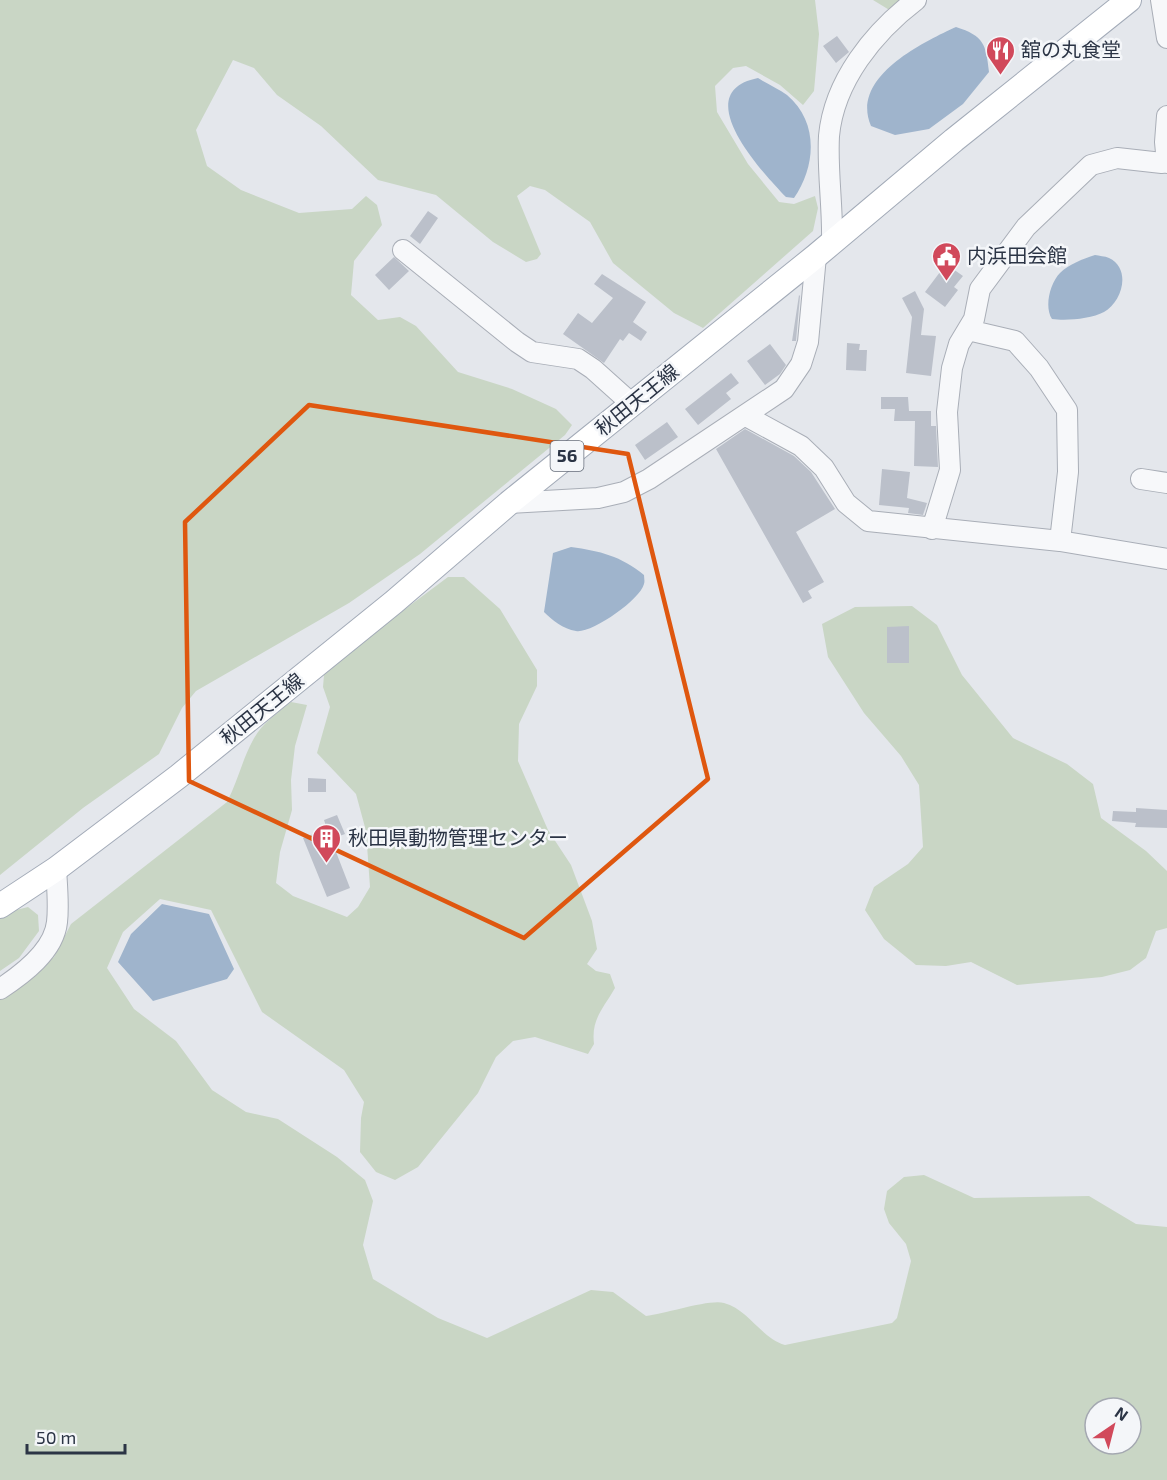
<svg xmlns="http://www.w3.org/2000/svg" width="1167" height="1480" font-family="'Exo 2','Noto Sans JP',sans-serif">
<rect width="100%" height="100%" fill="#e4e7ec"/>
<path fill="#c9d6c5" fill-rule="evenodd" d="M 0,0 L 815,0 L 819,34 L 814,91 L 803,105 L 780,85 L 746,66 L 733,68 L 715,86 L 717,112 L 748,164 L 779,202 L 794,204 L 815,196 L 818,208 L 813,231 L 703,328 L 674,313 L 613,263 L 590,222 L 545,190 L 530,186 L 517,196 L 541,254 L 537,259 L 526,262 L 493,242 L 436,195 L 378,180 L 321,126 L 277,95 L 254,68 L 233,60 L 196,130 L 207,166 L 241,190 L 299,213 L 352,209 L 366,196 L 377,205 L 382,225 L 354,261 L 351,295 L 378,320 L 400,317 L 416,326 L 458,372 L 512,389 L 556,409 L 572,425 L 565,435 L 420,554 L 349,603 L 196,691 L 182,708 L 159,754 L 83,808 L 0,875 Z
M 873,0 L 905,0 L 891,11 Z
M 448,577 L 464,577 L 500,609 L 537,670 L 537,686 L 519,724 L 518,761 L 548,830 L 571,865 L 592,921 L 597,949 L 587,964 L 596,971 L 610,974 L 615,988 C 603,1009 591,1019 594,1044 L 588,1054 L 535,1037 L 513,1041 L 496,1057 L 478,1093 L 418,1167 L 395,1180 L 376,1172 L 360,1152 L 361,1118 L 364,1102 L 344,1070 L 262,1012 L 211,910 L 160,899 L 123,932 L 107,968 L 134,1009 L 176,1041 L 212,1090 L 246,1112 L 278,1119 L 337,1157 L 365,1180 L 373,1201 L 363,1245 L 373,1279 L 438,1318 L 487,1338 L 591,1290 L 613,1292 L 646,1316 C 665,1314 709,1299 724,1303 C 748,1309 760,1337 785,1345 L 892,1323 L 897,1318 L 911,1261 L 906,1244 L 889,1223 L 884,1209 L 887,1191 L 904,1177 L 924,1175 L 974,1198 L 1089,1196 L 1136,1224 L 1167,1227 L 1167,1480 L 0,1480 L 0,995 L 54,957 L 71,924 L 227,802 C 237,783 242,761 252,742 C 260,725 277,713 291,702 L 307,705 L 295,746 L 291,780 L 292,810 L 280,852 L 276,883 L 293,896 L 347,917 L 358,907 L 370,887 L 366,831 L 356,794 L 317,753 L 330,707 L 323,687 L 324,675 L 373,633 ZM 1095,1408 L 1131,1408 L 1131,1444 L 1095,1444 Z
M 912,606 L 937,625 L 962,675 L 1013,738 L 1067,764 L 1093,784 L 1101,818 L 1146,851 L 1167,871 L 1167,928 L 1156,931 L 1146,958 L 1130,970 L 1102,977 L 1017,985 L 971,962 L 946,966 L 916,965 L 884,939 L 865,910 L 874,887 L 908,864 L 923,847 L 919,785 L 901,756 L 864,713 L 828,657 L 822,624 L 855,607 Z
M 28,907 L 38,915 L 39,931 L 19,958 L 0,971 L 0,917 L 12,911 Z"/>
<path fill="#9fb4cc" d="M 956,27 C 984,36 986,44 989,72 L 963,104 L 929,129 L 895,135 L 871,126 C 850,78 921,43 956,27 Z
M 758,78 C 767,84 779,89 787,95 C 819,122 816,166 794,198 L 786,197 C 762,172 687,92 758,78 Z
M 1095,255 C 1099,256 1105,256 1109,258 C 1132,269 1122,302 1104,312 C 1091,319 1066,321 1052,319 C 1044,307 1050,283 1060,273 C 1069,264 1083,259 1095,255 Z
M 571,547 C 600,551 621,556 644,575 C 644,578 645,581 644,584 C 640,600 591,634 576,631 C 563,629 552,620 544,612 L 553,553 Z
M 162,904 L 209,914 L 234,969 L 227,979 L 153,1001 L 118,962 L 131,934 Z"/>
<path fill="#bbc0ca" d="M 837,36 L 849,52 L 836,63 L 823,46 Z
M 428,211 L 438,218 L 420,244 L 410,236 Z
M 394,257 L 409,271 L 389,290 L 375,275 Z
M 946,264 L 963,276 L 954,287 L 958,290 L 945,307 L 925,292 Z
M 602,274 L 646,302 L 633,322 L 647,332 L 641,341 L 629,333 L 623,341 L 620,339 L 604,363 L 563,334 L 578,313 L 592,323 L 613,298 L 594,284 Z
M 915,291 L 924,309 L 921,335 L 936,336 L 931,376 L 906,373 L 912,317 L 902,298 Z
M 799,295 L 800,296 L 796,341 L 792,341 Z
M 847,343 L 860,344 L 859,350 L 867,350 L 866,371 L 846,370 Z
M 770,344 L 786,365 L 780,374 L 765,385 L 747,361 Z
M 731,373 L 739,383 L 726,393 L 731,399 L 698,425 L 685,409 Z
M 881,397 L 908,397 L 909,411 L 931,411 L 931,426 L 936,426 L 938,467 L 914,466 L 915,421 L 894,421 L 895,409 L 881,409 Z
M 667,422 L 678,437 L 645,460 L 635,445 Z
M 745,429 L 794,456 L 811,472 L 835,509 L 796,532 L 824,582 L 808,591 L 812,598 L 803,603 L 716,449 Z
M 882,469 L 910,472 L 907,498 L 927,503 L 923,515 L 908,513 L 909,508 L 879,505 Z
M 909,626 L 909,663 L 887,663 L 887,627 Z
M 308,778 L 326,779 L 326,792 L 308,792 Z
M 1136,808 L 1167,810 L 1167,828 L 1135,827 L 1136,823 L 1112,821 L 1113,811 L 1136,812 Z
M 337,815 L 345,834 L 331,839 L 350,888 L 327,897 L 303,838 L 327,829 L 324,820 Z"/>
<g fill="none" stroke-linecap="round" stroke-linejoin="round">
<defs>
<path id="minor" d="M 1161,0 L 1167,38
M 1167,116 L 1165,142 L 1167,163
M 832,242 C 833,208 827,170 829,136 C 834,81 874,32 916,0
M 403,250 L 517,342 L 532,352 L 578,359 L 593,369 L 632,404
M 968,330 L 1015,341 L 1039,368 L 1067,410 L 1068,472 L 1060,541
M 746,416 L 801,446 L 824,468 L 846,503 L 868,521 L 1060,541 L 1167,559
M 1141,479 L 1167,483
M 509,503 L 598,498 L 624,492 L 649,479 L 784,389 L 801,364 L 808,342 L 816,256
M 932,529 L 950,470 L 947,412 L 952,368 L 959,344 L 974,319 L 980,289 L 1026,227 L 1091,165 L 1117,158 L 1162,163 L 1165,161
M 0,989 C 23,974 54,951 57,922 C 59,905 57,886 56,869"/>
<path id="major" d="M 0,906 L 56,869 L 179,776 L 394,602 L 509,503 L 816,256 L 954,140 L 1129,0"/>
</defs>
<use href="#minor" stroke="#a9aeb7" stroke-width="22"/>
<use href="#major" stroke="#a3abb8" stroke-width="26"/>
<use href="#minor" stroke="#f7f8fa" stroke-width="20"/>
<use href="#major" stroke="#fff" stroke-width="24"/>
</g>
<path fill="none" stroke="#df570f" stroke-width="4.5" stroke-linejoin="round" d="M 309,405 L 628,454 L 708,779 L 524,938 L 189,781 L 185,522 Z"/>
<defs>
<symbol id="restaurant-pin" viewBox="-11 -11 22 30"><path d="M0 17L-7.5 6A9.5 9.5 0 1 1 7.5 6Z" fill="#d1495b" stroke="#f4f6f9"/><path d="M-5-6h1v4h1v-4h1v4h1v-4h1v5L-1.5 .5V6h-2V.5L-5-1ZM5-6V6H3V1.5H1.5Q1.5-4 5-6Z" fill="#fff"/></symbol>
<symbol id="civic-pin" viewBox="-11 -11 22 30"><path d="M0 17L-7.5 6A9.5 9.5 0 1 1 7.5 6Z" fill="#d1495b" stroke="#f4f6f9"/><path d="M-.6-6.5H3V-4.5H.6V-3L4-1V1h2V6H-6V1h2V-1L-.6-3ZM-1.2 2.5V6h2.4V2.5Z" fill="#fff"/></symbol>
<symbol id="building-pin" viewBox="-11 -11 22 30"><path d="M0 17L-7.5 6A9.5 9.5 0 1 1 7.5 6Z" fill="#d1495b" stroke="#f4f6f9"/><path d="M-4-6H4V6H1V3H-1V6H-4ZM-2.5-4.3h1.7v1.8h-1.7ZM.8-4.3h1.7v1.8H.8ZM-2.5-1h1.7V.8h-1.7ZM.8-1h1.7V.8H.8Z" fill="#fff"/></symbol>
</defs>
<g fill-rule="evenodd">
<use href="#restaurant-pin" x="984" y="34" width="33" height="45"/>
<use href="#civic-pin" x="930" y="240" width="33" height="45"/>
<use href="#building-pin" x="310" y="822" width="33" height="45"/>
</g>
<g text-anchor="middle" stroke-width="5" stroke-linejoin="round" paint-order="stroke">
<rect fill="#f4f6f9" stroke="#676e7b" stroke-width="1.5" x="550.5" y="441" width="33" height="30" rx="4.5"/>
<g font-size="18" font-weight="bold" fill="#2b3445">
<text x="567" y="462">56</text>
</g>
<g font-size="20" fill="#2b3445" stroke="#f4f6f9" text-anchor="start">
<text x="1021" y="57">舘の丸食堂</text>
<text x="967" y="263">内浜田会館</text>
<text x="348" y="845">秋田県動物管理センター</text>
</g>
<g font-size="20" fill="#2b3445" stroke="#f4f6f9">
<text transform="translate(637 400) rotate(-39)" y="7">秋田天王線</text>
<text transform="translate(262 709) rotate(-39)" y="7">秋田天王線</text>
</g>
</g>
<g transform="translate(1113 1426) rotate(35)"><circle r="28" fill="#f4f6f9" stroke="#a4a8b1" stroke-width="1.5"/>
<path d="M0-4.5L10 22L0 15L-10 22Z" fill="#d1495b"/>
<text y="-9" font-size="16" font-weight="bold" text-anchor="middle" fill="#2b3445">N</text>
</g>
<path d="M27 1444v9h98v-9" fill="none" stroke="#2b3445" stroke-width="3"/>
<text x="36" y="1444" font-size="18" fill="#2b3445" stroke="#f4f6f9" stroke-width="4.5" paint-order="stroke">50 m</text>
</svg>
